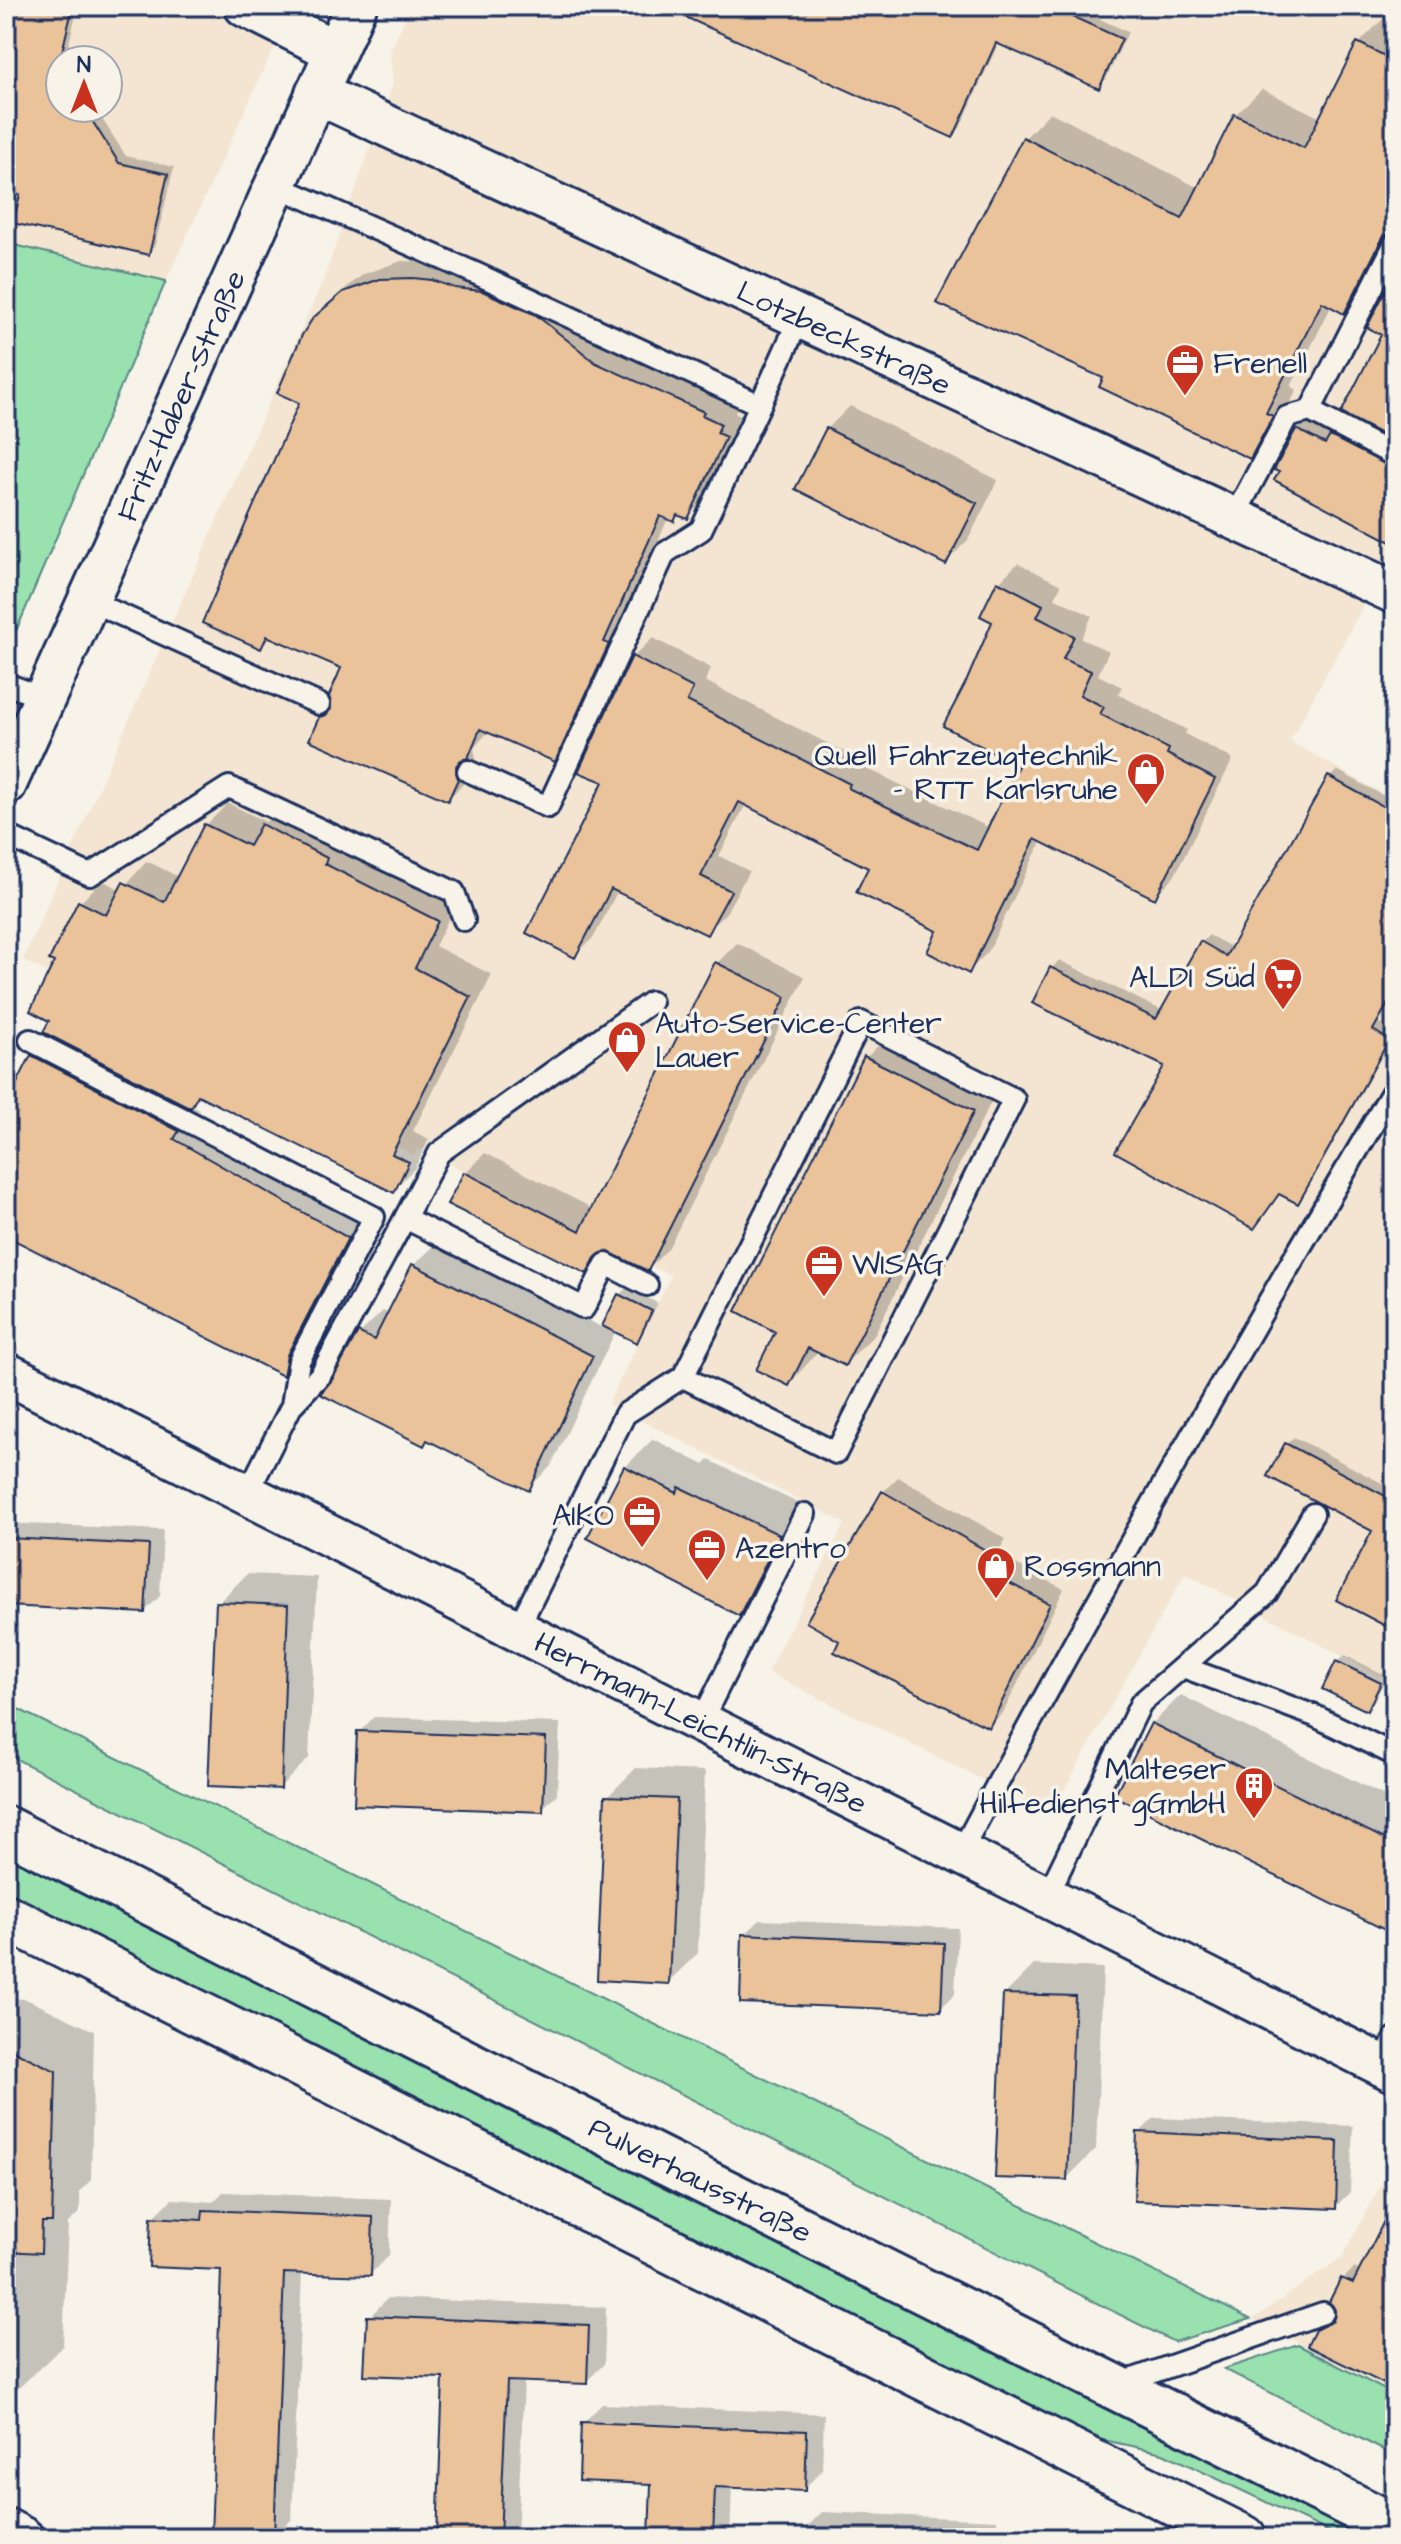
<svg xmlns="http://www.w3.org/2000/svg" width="1401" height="2544" font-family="'Architects Daughter',sans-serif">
<rect width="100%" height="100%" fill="#f7f3e8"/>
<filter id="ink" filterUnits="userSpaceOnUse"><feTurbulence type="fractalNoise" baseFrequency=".0125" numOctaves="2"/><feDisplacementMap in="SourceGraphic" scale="16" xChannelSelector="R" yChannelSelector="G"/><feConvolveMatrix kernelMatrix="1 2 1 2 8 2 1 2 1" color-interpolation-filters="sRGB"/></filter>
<g filter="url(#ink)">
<path fill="#f3e5d1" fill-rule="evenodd" d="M 6,6 L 293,6 L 166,281 L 6,243 ZM 60,60 L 108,60 L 108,108 L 60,108 Z
M 411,6 L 1395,6 L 1395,547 L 1290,741 L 1395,801 L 1395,1684 L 1185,1573 L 1051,1814 L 767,1672 L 845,1523 L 608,1404 L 671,1276 L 418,1148 L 414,1155 L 23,960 L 324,278 L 393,84 L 390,51 Z
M 1395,2159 L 1395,2393 L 1253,2319 L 1342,2257 Z"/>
<path fill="#99e1af" stroke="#5a8886" stroke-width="2" d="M 6,243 L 166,281 L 17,629 L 6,626 Z
M 6,1703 L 1250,2319 L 1174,2342 L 6,1754 Z
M 6,1856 L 1365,2538 L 1342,2538 L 1163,2453 L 1099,2439 L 6,1892 Z
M 1298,2345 L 1393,2394 L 1395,2456 L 1224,2369 Z"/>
<path fill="#0003" fill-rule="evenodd" d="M 6,6 L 78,6 L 65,60 L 60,60 L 60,108 L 95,108 L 126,156 L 174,167 L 155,245 L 148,253 L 22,194 L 6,190 Z
M 666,6 L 1072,6 L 1128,32 L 1106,79 L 1098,87 L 999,42 L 960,128 L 953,136 Z
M 1385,17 L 1395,22 L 1395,237 L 1370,286 L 1344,312 L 1332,305 L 1291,386 L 1297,390 L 1276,430 L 1250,456 L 1106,377 L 1024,139 L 1050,112 L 1199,188 L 1235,115 L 1262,89 L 1321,118 L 1359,43 Z
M 401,261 L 452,262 L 475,270 L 502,272 L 555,297 L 615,345 L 738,405 L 735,413 L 743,418 L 706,497 L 688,516 L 680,513 L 673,520 L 668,518 L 573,740 L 554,759 L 489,731 L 474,748 L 476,759 L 467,780 L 448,799 L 321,718 L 333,706 L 344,667 L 271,636 L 261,646 L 314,319 L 347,287 L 364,274 ZM 456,756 L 460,778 L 456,778 L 452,757 Z
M 1395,276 L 1395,542 L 1297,430 L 1322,405 L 1342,415 L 1384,335 Z
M 850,406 L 998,480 L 968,540 L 946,562 L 827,429 Z
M 1018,563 L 1061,585 L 1055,598 L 1092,616 L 1081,639 L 1109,651 L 1098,675 L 1122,687 L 1118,694 L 1187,730 L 1185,734 L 1233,759 L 1174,877 L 1155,896 L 1042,840 L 988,952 L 969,971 L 940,930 L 871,867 L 746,804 L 719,856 L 749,871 L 726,913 L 706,932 L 618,890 L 594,937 L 574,956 L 605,781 L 633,657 L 653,638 L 711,668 L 705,681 L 868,764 L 866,768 L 990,828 L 1021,766 L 995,621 L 999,582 Z
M 1337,770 L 1395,802 L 1395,993 L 1379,1022 L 1395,1032 L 1305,1194 L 1297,1202 L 1280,1192 L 1254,1227 L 1166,1066 L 1052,968 L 1059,960 L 1163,1011 L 1202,942 L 1209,935 L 1233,948 L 1330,777 Z
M 228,803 L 266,822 L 284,803 L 459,898 L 435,946 L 492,975 L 413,1131 L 429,1139 L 415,1168 L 393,1190 L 202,1095 L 191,1105 L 199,1109 L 195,1117 L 368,1216 L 305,1352 L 283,1374 L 6,1234 L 6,1118 L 33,1056 L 54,1035 L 52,1020 L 80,903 L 102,880 L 121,890 L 147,861 L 179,877 L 206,825 Z
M 737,943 L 805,977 L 668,1249 L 648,1269 L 607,1249 L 586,1271 L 465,1173 L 485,1153 L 594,1209 L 717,963 Z
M 895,1028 L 1001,1082 L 874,1335 L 845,1364 L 819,1351 L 789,1384 L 778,1331 L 866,1058 Z
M 437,1243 L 603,1328 L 619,1295 L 626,1288 L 658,1303 L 643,1333 L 636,1340 L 616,1330 L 551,1466 L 529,1488 L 429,1438 L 423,1444 L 334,1382 L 360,1333 L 383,1311 L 389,1314 L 414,1265 Z
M 1294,1437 L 1395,1490 L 1395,1616 L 1376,1530 L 1287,1444 Z
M 653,1439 L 704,1465 L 709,1460 L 806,1507 L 767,1586 L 739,1614 L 625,1467 Z
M 898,1477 L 1006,1539 L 997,1554 L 1064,1589 L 1004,1711 L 989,1726 L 809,1621 L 883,1492 Z
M 6,1523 L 163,1530 L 160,1596 L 145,1611 L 6,1604 Z
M 247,1574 L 317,1577 L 309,1758 L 280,1787 L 218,1603 Z
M 1345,1655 L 1387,1676 L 1374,1702 L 1367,1709 L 1338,1662 Z
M 1181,1695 L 1395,1801 L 1395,1924 L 1152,1724 Z
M 374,1717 L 560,1723 L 557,1794 L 542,1809 L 359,1732 Z
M 636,1768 L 705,1771 L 698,1953 L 668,1982 L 607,1797 Z
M 760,1920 L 958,1928 L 955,1994 L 940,2009 L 744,1935 Z
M 1034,1965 L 1103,1968 L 1096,2149 L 1067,2178 L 1005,1994 Z
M 6,1998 L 26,1999 L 94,2031 L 91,2180 L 80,2191 L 80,2212 L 68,2223 L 63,2346 L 6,2400 Z
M 1154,2118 L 1353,2126 L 1350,2192 L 1335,2207 L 1139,2133 Z
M 223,2192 L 391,2199 L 389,2256 L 370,2274 L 302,2272 L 292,2519 L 273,2538 L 223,2268 L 153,2218 L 172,2199 L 213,2202 Z
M 1395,2231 L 1395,2369 L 1383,2381 L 1317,2331 L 1336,2315 L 1343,2279 L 1354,2268 L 1361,2271 Z
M 388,2298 L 606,2307 L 604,2364 L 586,2382 L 524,2379 L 517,2538 L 439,2538 L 445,2376 L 369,2317 Z
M 602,2404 L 824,2414 L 822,2470 L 804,2489 L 732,2486 L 730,2538 L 651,2538 L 653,2482 L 583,2423 Z
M 822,2512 L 997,2520 L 997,2529 L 1037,2530 L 1037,2538 L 803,2538 L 803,2531 Z"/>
<path fill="#eac39a" stroke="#1b2f5e" stroke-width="2" d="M 6,6 L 73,6 L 60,60 L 60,108 L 84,108 L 119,163 L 168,174 L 149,255 L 13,223 L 20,195 L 6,192 Z
M 661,6 L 1049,6 L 1122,39 L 1099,89 L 996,43 L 953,138 Z
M 1357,42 L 1395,61 L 1395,230 L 1383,237 L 1344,314 L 1322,302 L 1266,413 L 1273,416 L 1250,459 L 1099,387 L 1103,378 L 936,303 L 1023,137 L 1182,219 L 1234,114 L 1304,148 Z
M 1395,272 L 1395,441 L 1341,413 L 1381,335 L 1367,327 Z
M 413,278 L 432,280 L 455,288 L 482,291 L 536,315 L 596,363 L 704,412 L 702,415 L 721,424 L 717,433 L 726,437 L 688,519 L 677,515 L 674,522 L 660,516 L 604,642 L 609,644 L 555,762 L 480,729 L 468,758 L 461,760 L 456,766 L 458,779 L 448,801 L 309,740 L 319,717 L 326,715 L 331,709 L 329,696 L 341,668 L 267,636 L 261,649 L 202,623 L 299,403 L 277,393 L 302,335 L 313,318 L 343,292 L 380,279 Z
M 826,428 L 977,503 L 946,565 L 795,489 Z
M 1296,429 L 1325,444 L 1330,436 L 1395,469 L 1395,544 L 1274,480 L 1279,472 L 1274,470 Z
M 997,581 L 1043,605 L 1037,617 L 1074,636 L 1063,659 L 1091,671 L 1080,695 L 1104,707 L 1100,714 L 1169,749 L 1167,754 L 1215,779 L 1155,899 L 1035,839 L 969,974 L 927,952 L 937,931 L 856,892 L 868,868 L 739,802 L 701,876 L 731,891 L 707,935 L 611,889 L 575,958 L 526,933 L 603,782 L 578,772 L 632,656 L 693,688 L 687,701 L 850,784 L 848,788 L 977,850 L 1018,766 L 943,726 L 967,680 L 992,622 L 980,616 Z
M 1328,776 L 1395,813 L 1395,991 L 1373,1030 L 1389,1040 L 1298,1204 L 1279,1194 L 1254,1229 L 1115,1152 L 1164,1066 L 1032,1003 L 1050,967 L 1156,1019 L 1200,941 L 1226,956 Z
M 204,824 L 249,846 L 261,824 L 327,858 L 325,864 L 438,921 L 415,968 L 471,997 L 392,1154 L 409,1162 L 394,1193 L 198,1095 L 191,1108 L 43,1032 L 49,1021 L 30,1011 L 54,962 L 49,960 L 78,901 L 106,915 L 123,882 L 164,902 Z
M 715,962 L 786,997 L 648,1271 L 606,1251 L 595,1258 L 587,1274 L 447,1204 L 464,1172 L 580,1231 Z
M 31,1055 L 179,1131 L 174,1139 L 348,1238 L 287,1355 L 283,1376 L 6,1236 L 6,1105 Z
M 864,1056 L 974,1111 L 845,1366 L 808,1348 L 789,1386 L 756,1370 L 775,1332 L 736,1311 Z
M 412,1264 L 593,1356 L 529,1491 L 427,1440 L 424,1446 L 320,1394 L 332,1380 L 358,1332 L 374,1340 Z
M 618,1294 L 652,1311 L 637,1343 L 602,1326 Z
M 1285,1443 L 1389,1498 L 1395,1488 L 1395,1631 L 1336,1600 L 1372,1531 L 1267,1476 Z
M 624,1466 L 677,1493 L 679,1487 L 780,1535 L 739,1616 L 587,1538 Z
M 882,1491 L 992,1554 L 984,1570 L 1050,1604 L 989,1728 L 834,1652 L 839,1641 L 806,1622 Z
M 6,1538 L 149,1545 L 145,1613 L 6,1606 Z
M 216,1602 L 288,1605 L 281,1789 L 208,1786 Z
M 1336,1661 L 1381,1683 L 1367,1711 L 1322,1689 Z
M 1151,1723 L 1395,1844 L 1395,1935 L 1114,1796 Z
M 357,1731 L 546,1738 L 543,1812 L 354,1805 Z
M 605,1796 L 677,1799 L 669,1984 L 597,1980 Z
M 742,1934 L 944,1943 L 941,2011 L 740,2003 Z
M 1003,1994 L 1075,1996 L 1067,2180 L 995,2178 Z
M 6,2047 L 56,2071 L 52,2222 L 42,2222 L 41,2253 L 6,2251 Z
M 1137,2132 L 1338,2141 L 1336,2209 L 1134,2201 Z
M 1395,2199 L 1395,2362 L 1384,2384 L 1307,2346 L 1315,2330 L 1333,2321 L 1335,2310 L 1329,2302 L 1341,2278 L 1353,2283 Z
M 203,2210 L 373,2217 L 371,2276 L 284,2273 L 274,2538 L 211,2537 L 221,2270 L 149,2267 L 151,2217 L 202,2220 Z
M 367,2316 L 589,2325 L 587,2384 L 507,2381 L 500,2538 L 437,2538 L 443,2378 L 364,2375 Z
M 581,2422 L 807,2431 L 805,2491 L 715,2487 L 713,2538 L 649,2538 L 651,2484 L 579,2481 Z"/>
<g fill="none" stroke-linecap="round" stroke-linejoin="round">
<defs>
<path id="lane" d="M 275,185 L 477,274 L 760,405 L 800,317
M 1310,411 L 1395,243
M 1234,517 L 1287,417 L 1310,411 L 1395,456
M 88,600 L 319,704
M 6,684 L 44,698
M 468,771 L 548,807 L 665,553 L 701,530 L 760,405
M 6,835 L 90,875 L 229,787 L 454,892 L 464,920
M 30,1040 L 374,1217 L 299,1361 L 292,1405 L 247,1494
M 405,1218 L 439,1153 L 651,1002
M 292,1405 L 321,1374 L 405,1218 L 584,1308 L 606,1264 L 647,1285
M 517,1630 L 625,1414 L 683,1377 L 836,1453 L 1014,1099 L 861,1022 L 683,1377
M 1183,1667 L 1315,1716 L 1395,1755
M 701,1722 L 805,1514
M 961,1852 C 1098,1593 1245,1339 1395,1087
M 1047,1896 L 1141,1703 L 1267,1593 L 1313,1514
M 1382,2066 L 1395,2038
M 1119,2384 L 1323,2313"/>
<g id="street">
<path d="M 245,6 L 335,51"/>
<path id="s1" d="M 316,93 L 1395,593"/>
<path id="s2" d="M 6,784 L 356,6"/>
<path id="s3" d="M 6,1373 L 1395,2072"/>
<path d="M 6,2529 L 23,2538"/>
</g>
<g id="secondary">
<path id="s4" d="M 6,1829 L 463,2061 L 1395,2527"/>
<path d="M 6,1917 L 1244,2538"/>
</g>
</defs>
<use href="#lane" stroke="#1b2f5e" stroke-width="26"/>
<use href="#street" stroke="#1b2f5e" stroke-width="46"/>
<use href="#secondary" stroke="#1b2f5e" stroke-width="50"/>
<use href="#lane" stroke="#f7f3e8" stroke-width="20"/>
<use href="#street" stroke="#f7f3e8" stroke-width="40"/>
<use href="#secondary" stroke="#f7f3e8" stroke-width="44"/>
</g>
</g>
<defs>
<symbol id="office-pin" viewBox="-11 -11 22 30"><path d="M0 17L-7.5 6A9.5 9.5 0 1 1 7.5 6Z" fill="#c8321e" stroke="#f7f3e8"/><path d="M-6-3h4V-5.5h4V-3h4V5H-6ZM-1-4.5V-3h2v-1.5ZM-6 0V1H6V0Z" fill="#fff"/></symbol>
<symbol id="shop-pin" viewBox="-11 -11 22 30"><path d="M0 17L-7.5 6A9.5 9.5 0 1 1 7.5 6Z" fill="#c8321e" stroke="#f7f3e8"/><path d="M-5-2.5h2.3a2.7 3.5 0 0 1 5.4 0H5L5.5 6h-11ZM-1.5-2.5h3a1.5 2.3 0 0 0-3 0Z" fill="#fff"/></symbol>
<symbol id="supermarket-pin" viewBox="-11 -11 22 30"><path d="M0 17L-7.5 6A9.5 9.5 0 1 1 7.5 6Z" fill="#c8321e" stroke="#f7f3e8"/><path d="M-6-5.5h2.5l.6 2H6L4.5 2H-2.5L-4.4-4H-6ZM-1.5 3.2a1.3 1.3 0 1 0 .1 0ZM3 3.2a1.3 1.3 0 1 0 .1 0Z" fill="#fff"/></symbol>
<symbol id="building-pin" viewBox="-11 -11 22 30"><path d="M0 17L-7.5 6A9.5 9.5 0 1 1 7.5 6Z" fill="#c8321e" stroke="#f7f3e8"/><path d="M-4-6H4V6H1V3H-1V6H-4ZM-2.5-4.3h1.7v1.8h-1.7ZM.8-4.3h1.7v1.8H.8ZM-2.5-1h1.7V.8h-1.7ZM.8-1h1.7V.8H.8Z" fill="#fff"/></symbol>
</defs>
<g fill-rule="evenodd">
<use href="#office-pin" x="1163" y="341" width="44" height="60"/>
<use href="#shop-pin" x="1124" y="750" width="44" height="60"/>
<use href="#supermarket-pin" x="1261" y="955" width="44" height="60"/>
<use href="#shop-pin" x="605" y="1018" width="44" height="60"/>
<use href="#office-pin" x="802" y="1242" width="44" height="60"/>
<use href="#office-pin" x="620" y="1493" width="44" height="60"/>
<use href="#office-pin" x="685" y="1526" width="44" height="60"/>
<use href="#shop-pin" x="974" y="1544" width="44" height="60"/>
<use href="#building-pin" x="1232" y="1764" width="44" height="60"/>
</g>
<g text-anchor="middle" stroke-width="7" stroke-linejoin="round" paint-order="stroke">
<g font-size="30" fill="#1b2f5e" stroke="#f7f3e8">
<text dy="10" stroke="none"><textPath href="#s1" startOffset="582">Lotzbeckstraße</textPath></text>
<text dy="10" stroke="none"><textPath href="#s2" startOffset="426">Fritz-Haber-Straße</textPath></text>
<text dy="10" stroke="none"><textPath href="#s3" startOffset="778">Herrmann-Leichtlin-Straße</textPath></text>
<text dy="10" stroke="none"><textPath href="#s4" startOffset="778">Pulverhausstraße</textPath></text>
</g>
<g font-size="30" fill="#1b2f5e" stroke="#f7f3e8" text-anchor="start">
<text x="1213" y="373">Frenell</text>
<text x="1118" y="765" text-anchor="end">Quell Fahrzeugtechnik<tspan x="1118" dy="34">- RTT Karlsruhe</tspan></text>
<text x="1255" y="987" text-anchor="end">ALDI Süd</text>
<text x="655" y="1033">Auto-Service-Center<tspan x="655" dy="34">Lauer</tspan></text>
<text x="852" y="1274">WISAG</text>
<text x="614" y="1525" text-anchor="end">AIKO</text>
<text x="735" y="1558">Azentro</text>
<text x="1024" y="1576">Rossmann</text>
<text x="1226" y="1779" text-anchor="end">Malteser<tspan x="1226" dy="34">Hilfedienst gGmbH</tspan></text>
</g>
</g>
<rect width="1401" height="2544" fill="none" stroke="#f7f3e8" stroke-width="32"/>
<rect x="16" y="16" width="1369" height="2512" fill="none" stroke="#1b2f5e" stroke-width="3" filter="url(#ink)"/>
<g transform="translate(84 84)"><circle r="38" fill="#f7f3e8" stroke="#9fa5b1" stroke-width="2"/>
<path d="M0-6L14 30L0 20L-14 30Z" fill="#c8321e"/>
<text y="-12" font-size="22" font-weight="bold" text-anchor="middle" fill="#1b2f5e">N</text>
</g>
</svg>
